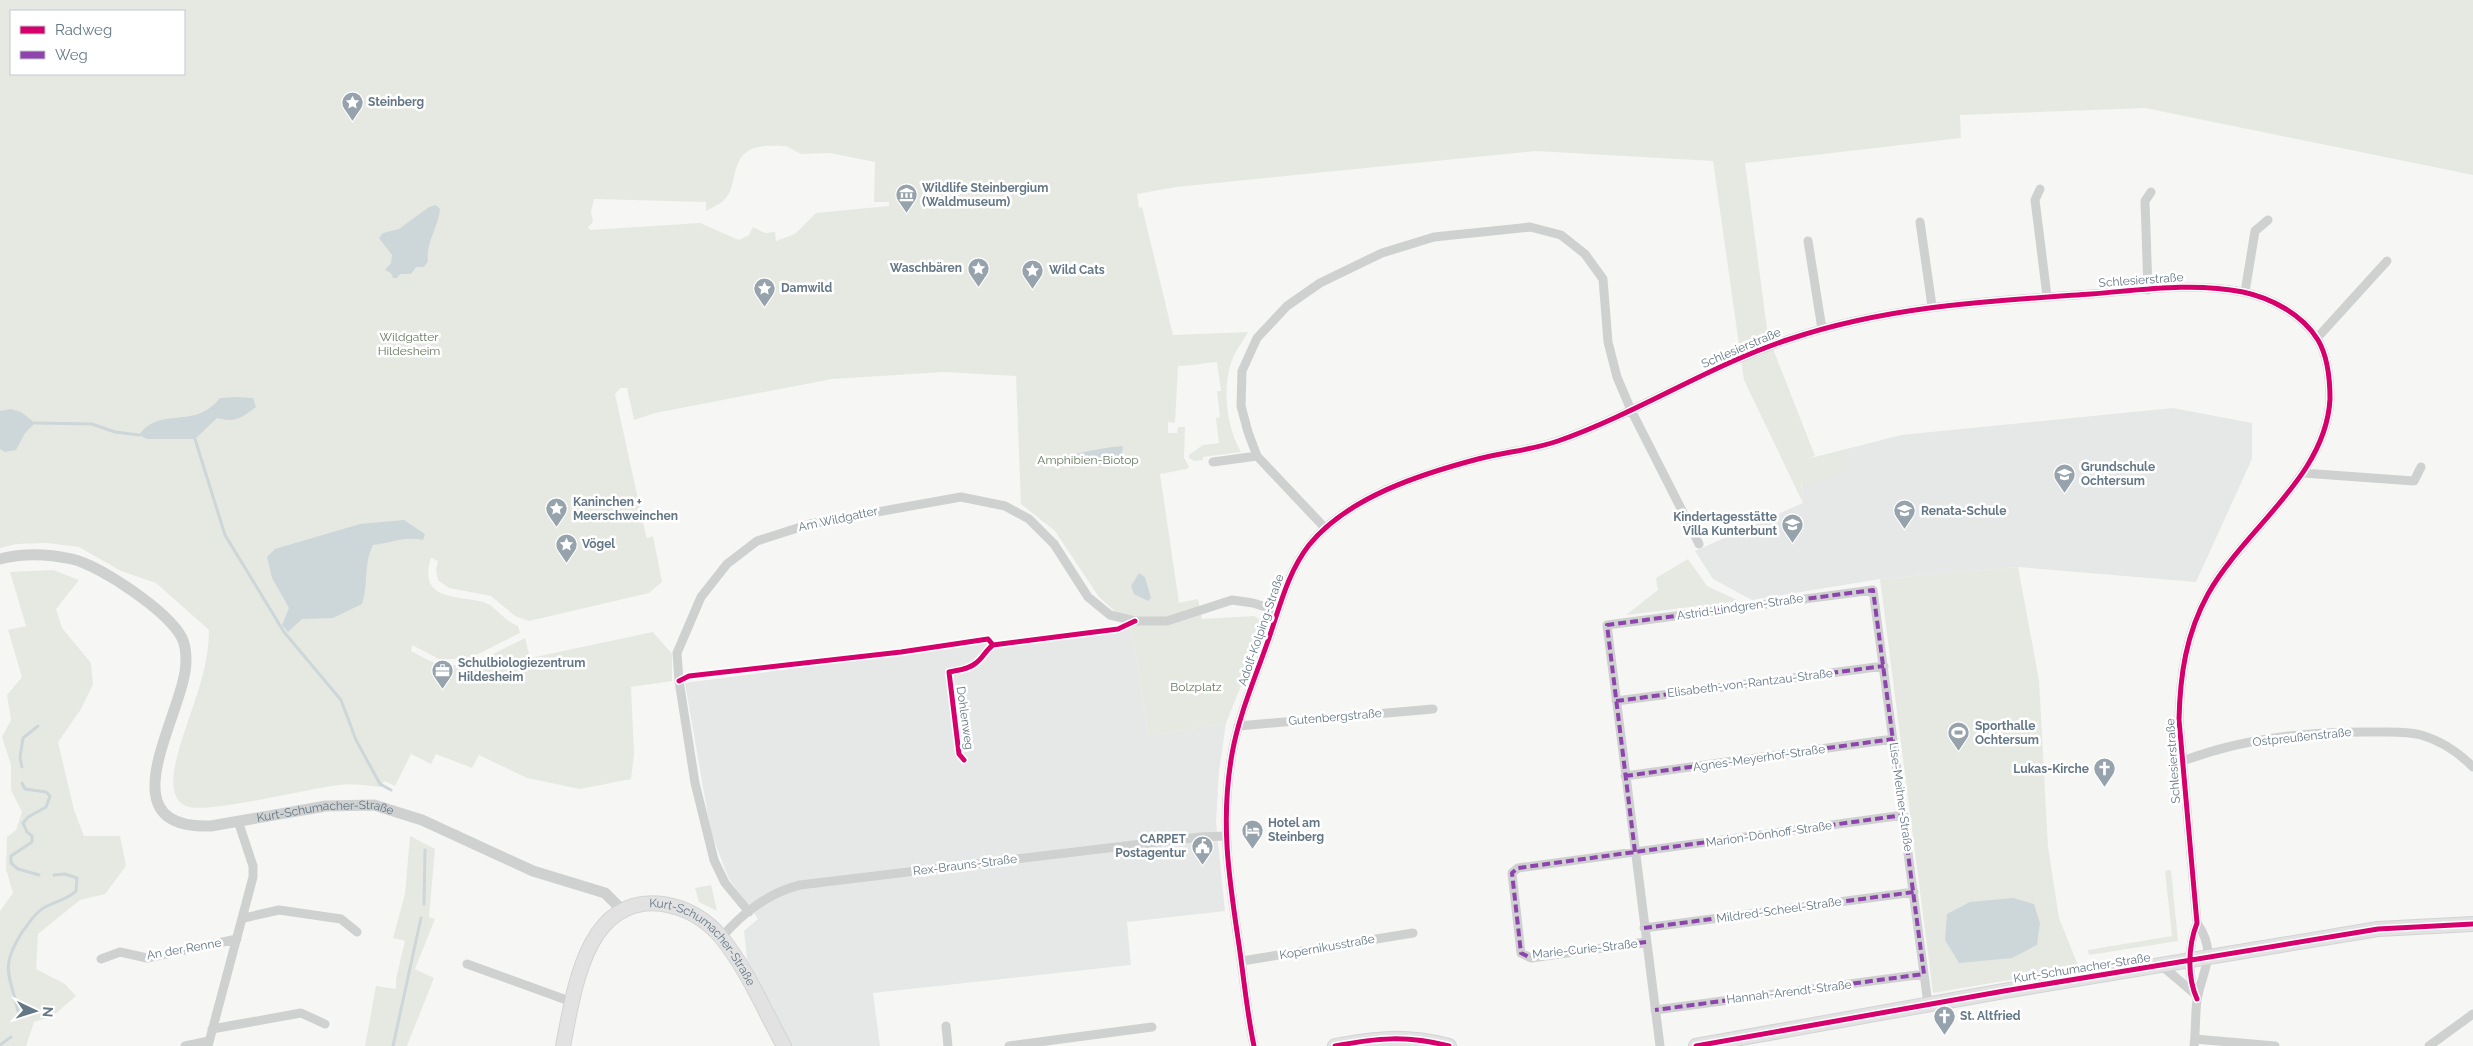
<svg xmlns="http://www.w3.org/2000/svg" width="2473" height="1046" font-family="Raleway,sans-serif">
<rect width="100%" height="100%" fill="#f6f6f4"/>
<path fill="#e6e8e7" d="M 2173,408 L 2252,423 L 2252,459 L 2196,582 L 2018,567 L 1880,579 L 1752,600 L 1713,579 L 1695,551 L 1803,503 L 1800,461 L 1901,435 Z
M 1129,624 L 1137,659 L 1148,736 L 1226,723 L 1219,771 L 1216,822 L 1225,911 L 1127,922 L 1131,965 L 873,993 L 880,1046 L 788,1046 L 747,959 L 744,931 L 758,919 L 729,879 L 711,833 L 685,683 Z"/>
<path fill="#e6e9e2" fill-rule="evenodd" d="M 0,0 L 2473,0 L 2473,175 L 2145,108 L 1960,115 L 1961,138 L 1745,163 L 1768,336 L 1815,456 L 1808,459 L 1843,450 L 1842,473 L 1803,485 L 1801,481 L 1803,503 L 1744,380 L 1713,161 L 1536,151 L 1176,187 L 1137,194 L 1139,208 L 1142,207 L 1173,335 L 1248,332 C 1243,341 1236,350 1232,360 C 1222,387 1226,427 1241,452 L 1203,457 L 1203,460 L 1194,461 L 1189,458 L 1189,455 L 1203,445 L 1219,443 L 1216,418 L 1220,417 L 1217,391 L 1221,391 L 1217,362 C 1203,363 1192,366 1178,366 L 1175,423 L 1168,422 L 1168,433 L 1177,433 L 1178,427 L 1185,427 L 1184,458 L 1189,466 L 1187,469 L 1160,474 L 1179,603 L 1198,599 L 1202,619 L 1254,616 L 1266,624 L 1226,723 L 1148,736 L 1137,659 L 1129,624 L 1099,597 L 1055,531 L 1021,504 L 1016,376 L 944,372 L 832,379 L 655,413 L 634,420 L 627,388 L 621,388 L 615,394 L 645,531 L 647,538 L 653,536 L 662,582 L 649,593 L 529,621 L 515,616 L 491,596 L 449,588 L 438,580 L 436,570 L 438,561 L 431,558 C 415,607 472,593 490,605 C 500,612 506,622 518,626 L 520,633 L 468,659 L 439,659 L 412,645 L 411,651 L 436,664 L 469,666 L 525,638 L 530,658 L 653,632 L 672,654 L 672,681 L 631,687 L 634,754 L 631,779 L 580,789 L 527,778 L 479,755 L 472,768 L 436,754 L 431,764 L 411,754 L 395,786 L 384,781 L 381,787 C 367,786 352,783 339,785 C 309,788 206,815 186,806 C 171,800 172,779 175,766 C 185,719 209,678 209,630 L 156,583 L 121,571 L 79,547 L 47,543 L 16,544 L 0,548 ZM 11,11 L 184,11 L 184,74 L 11,74 ZM 786,146 L 801,154 L 830,153 L 875,162 L 874,202 L 889,202 L 889,206 L 816,213 L 795,234 L 776,241 L 775,232 L 765,233 L 753,227 L 749,235 L 739,240 L 700,223 L 590,230 L 588,227 L 593,222 L 591,211 L 594,199 L 706,202 L 706,211 C 713,207 721,204 726,198 C 738,183 730,157 754,148 C 763,145 777,146 786,146 Z
M 1688,559 L 1707,586 L 1739,601 L 1626,615 L 1658,590 L 1656,578 Z
M 2018,567 L 2039,680 L 2048,847 L 2059,918 L 2079,968 L 1933,993 L 1880,579 Z
M 53,570 L 79,580 L 56,609 L 62,628 L 91,663 L 93,684 L 81,709 L 58,742 L 74,810 L 84,836 L 120,836 L 126,866 L 105,894 L 80,900 L 38,934 L 36,969 L 65,984 L 76,996 L 53,1016 L 34,1022 L 26,1046 L 0,1046 L 0,911 L 13,893 L 6,869 L 7,837 L 16,830 L 22,812 L 11,790 L 11,765 L 2,737 L 11,720 L 7,695 L 22,677 L 8,630 L 26,626 L 10,572 Z
M 410,836 L 435,849 L 429,917 L 435,919 L 415,969 L 434,978 L 407,1046 L 365,1046 L 376,986 L 396,989 L 396,979 L 405,941 L 393,938 L 405,894 Z
M 2171,870 L 2178,941 L 2089,955 L 2088,950 L 2172,936 L 2165,871 Z
M 711,885 L 717,911 L 699,902 L 695,888 Z"/>
<path fill="#cdd6d9" d="M 436,205 L 440,209 C 439,226 425,244 428,261 L 424,267 L 416,267 L 411,274 L 400,274 L 397,278 L 393,278 L 391,273 L 385,270 L 391,263 L 392,255 L 379,238 L 383,233 L 399,229 L 429,207 Z
M 236,397 L 253,398 L 256,407 C 241,418 235,423 217,418 L 195,439 L 147,439 L 139,435 C 161,405 194,431 220,398 Z
M 11,409 L 21,412 L 35,423 L 25,433 L 16,450 L 5,452 L 0,449 L 0,411 Z
M 1123,446 L 1122,454 L 1118,457 L 1071,468 L 1070,463 L 1059,462 L 1056,466 L 1042,466 L 1040,461 L 1043,457 C 1072,457 1095,448 1123,446 Z
M 404,520 L 425,534 L 423,540 C 404,536 392,543 373,545 C 363,566 369,582 362,604 L 333,618 L 302,619 L 288,632 L 282,625 L 289,608 L 272,578 L 267,557 L 275,549 L 360,524 Z
M 1139,573 L 1145,577 L 1151,598 L 1148,601 L 1134,594 L 1131,586 Z
M 2013,898 L 2034,904 L 2040,923 L 2037,945 L 2012,958 L 1959,963 L 1945,940 L 1947,914 L 1970,902 Z"/>
<g fill="none" stroke-linecap="round" stroke-linejoin="round">
<path stroke="#cdd6d9" stroke-width="3" d="M 35,423 L 92,424 L 115,432 L 139,435
M 195,439 L 225,535 L 284,632 L 341,700 L 356,740 L 380,784 L 391,790
M 22,767 L 20,758 L 23,738 L 38,726
M 22,783 L 25,789 L 46,792 L 50,796 L 46,807 L 28,817 L 23,823 L 27,832 L 32,836 L 32,842 L 11,856 L 11,863 L 18,869 L 39,875
M 424,904 L 425,850
M 18,1011 C 9,972 0,968 22,932 C 28,925 34,914 42,909 C 53,901 66,901 76,891 L 77,878 L 65,874 L 54,875
M 0,1045 L 11,1037
M 393,1046 L 421,918"/>
<defs>
<g id="secondary">
<path id="s2" d="M 563,1046 C 574,992 585,894 663,904 C 687,908 706,919 721,937 C 747,969 764,1010 784,1046"/>
<path d="M 1335,1046 C 1377,1038 1406,1035 1449,1046"/>
<path d="M 1696,1046 L 2004,991 L 2378,929 L 2473,924"/>
</g>
</defs>
<use href="#secondary" stroke="#d2d4d4" stroke-width="16"/>
<path stroke="#cfd1d1" stroke-width="9" d="M 2040,189 L 2035,200 L 2047,296
M 1920,222 L 1932,306
M 1808,241 L 1822,329
M 2148,290 L 2145,201 L 2151,192
M 2245,292 L 2255,231 L 2268,220
M 2317,338 L 2387,261
M 1213,462 L 1257,456
M 2303,473 L 2414,481 L 2421,467
M 1325,528 L 1257,456 L 1248,432 L 1241,406 L 1242,371 L 1257,338 L 1287,306 L 1320,283 L 1382,253 L 1434,237 L 1530,227 L 1561,235 L 1585,254 L 1603,279 L 1608,342 L 1617,377 L 1631,410 L 1699,544
M 1616,701 L 1884,666
M 1238,726 L 1433,709
M 2183,761 C 2243,738 2311,731 2376,732 C 2391,732 2407,731 2421,735 C 2442,741 2458,752 2473,767
M 1625,776 L 1893,739
M 749,912 L 725,883 L 714,860 L 695,783 L 679,681 L 677,653 L 701,597 L 727,564 L 757,541 L 810,524 L 961,497 L 1005,506 L 1029,519 L 1054,544 L 1088,597 L 1110,615 L 1135,621 L 1167,621 L 1232,600 L 1253,603 L 1278,611
M 244,918 L 279,910 L 341,919 L 357,932
M 1644,928 L 1914,892
M 722,937 C 741,914 770,892 800,885 L 1200,837 L 1225,836
M 1646,942 L 1531,958 L 1521,953 L 1512,873 L 1518,868 L 1904,815
M 101,959 L 120,952 L 147,958 L 237,939
M 1242,961 L 1413,933
M 467,964 L 572,1002
M 2161,965 L 2195,994
M 1655,1010 L 1924,974
M 946,1026 L 948,1046
M 212,1029 L 301,1013 L 325,1024
M 2195,1039 L 2275,1046
M 185,1046 L 209,1041
M 208,1046 L 253,877 L 253,866 L 238,821
M 1009,1046 L 1152,1027
M 1254,1046 C 1247,1013 1244,979 1239,945 C 1229,878 1220,822 1232,754 C 1239,714 1256,676 1269,638 C 1280,606 1288,572 1309,545 C 1348,497 1421,474 1478,459 C 1505,452 1532,450 1558,441 C 1638,413 1710,365 1790,339 C 1888,306 1989,301 2091,294 C 2141,290 2193,282 2243,292 C 2271,298 2302,314 2318,340 C 2328,357 2330,379 2330,399 C 2326,477 2245,528 2208,594 C 2186,634 2180,675 2179,720 L 2197,923 C 2188,946 2187,977 2197,999
M 1660,1046 L 1607,625 L 1873,590 L 1928,1004
M 2194,1046 C 2196,1031 2195,1015 2197,1000 C 2203,968 2218,954 2197,923
M 2429,1046 L 2473,1014"/>
<path stroke="#cfd1d1" stroke-width="11" id="s1" d="M 0,559 C 22,553 49,554 72,559 C 101,566 168,611 182,638 C 185,644 186,653 186,660 C 187,711 101,830 211,826 L 326,806 L 374,805 L 422,820 L 533,871 L 605,893 L 623,911"/>
<use href="#secondary" stroke="#e2e2e3" stroke-width="14"/>
<path stroke="#8e44ad" stroke-width="4" stroke-dasharray="8 4" stroke-linecap="butt" d="M 1616,701 L 1884,666
M 1625,776 L 1893,739
M 1635,852 L 1607,625 L 1873,590 L 1924,974 L 1655,1010
M 1644,928 L 1914,892
M 1646,942 L 1531,958 L 1521,953 L 1512,873 L 1518,868 L 1904,815"/>
<defs>
<path id="cycleway" d="M 679,681 L 689,676 L 901,652 L 988,639 L 993,645 L 1118,629 L 1135,621
M 964,760 L 959,754 L 949,672 C 958,670 968,670 976,663 C 983,658 985,651 993,645
M 1254,1046 C 1247,1013 1244,979 1239,945 C 1229,878 1220,822 1232,754 C 1239,714 1256,676 1269,638 C 1280,606 1288,572 1309,545 C 1348,497 1421,474 1478,459 C 1505,452 1532,450 1558,441 C 1638,413 1710,365 1790,339 C 1888,306 1989,301 2091,294 C 2141,290 2193,282 2243,292 C 2271,298 2302,314 2318,340 C 2328,357 2330,379 2330,399 C 2326,477 2245,528 2208,594 C 2186,634 2180,675 2179,720 L 2197,923 C 2188,946 2187,977 2197,999
M 1335,1046 C 1377,1038 1406,1035 1449,1046
M 1696,1046 L 2004,991 L 2378,929 L 2473,924"/>
</defs>
<use href="#cycleway" stroke="#fff" stroke-width="8"/>
<use href="#cycleway" stroke="#d6006c" stroke-width="5"/>
</g>
<defs>
<symbol id="sight-pin" viewBox="-11 -11 22 30"><path d="M0 17L-7.5 6A9.5 9.5 0 1 1 7.5 6Z" fill="#97a3ac" stroke="#fff"/><path d="M0-6L1.8-2.2L6-1.7L2.9 1.2L3.7 5.4L0 3.3L-3.7 5.4L-2.9 1.2L-6-1.7L-1.8-2.2Z" fill="#fff"/></symbol>
<symbol id="museum-pin" viewBox="-11 -11 22 30"><path d="M0 17L-7.5 6A9.5 9.5 0 1 1 7.5 6Z" fill="#97a3ac" stroke="#fff"/><path d="M0-6L6-3V-2H-6V-3ZM-5-1h2V3h-2ZM-1-1h2V3h-2ZM3-1h2V3H3ZM-6 4H6V6H-6Z" fill="#fff"/></symbol>
<symbol id="school-pin" viewBox="-11 -11 22 30"><path d="M0 17L-7.5 6A9.5 9.5 0 1 1 7.5 6Z" fill="#97a3ac" stroke="#fff"/><path d="M0-5L7-2L0 1L-7-2ZM-4 1L0 2.5L4 1V4Q0 6-4 4Z" fill="#fff"/></symbol>
<symbol id="office-pin" viewBox="-11 -11 22 30"><path d="M0 17L-7.5 6A9.5 9.5 0 1 1 7.5 6Z" fill="#97a3ac" stroke="#fff"/><path d="M-6-3h4V-5.5h4V-3h4V5H-6ZM-1-4.5V-3h2v-1.5ZM-6 0V1H6V0Z" fill="#fff"/></symbol>
<symbol id="stadium-pin" viewBox="-11 -11 22 30"><path d="M0 17L-7.5 6A9.5 9.5 0 1 1 7.5 6Z" fill="#97a3ac" stroke="#fff"/><path d="M0-5a6.5 5 0 1 0 0 10a6.5 5 0 1 0 0-10ZM-3.5-1.8h7v3.6h-7Z" fill="#fff"/></symbol>
<symbol id="church-pin" viewBox="-11 -11 22 30"><path d="M0 17L-7.5 6A9.5 9.5 0 1 1 7.5 6Z" fill="#97a3ac" stroke="#fff"/><path d="M-1.2-6h2.4v3.5h3.3v2.4h-3.3V6h-2.4V-.1h-3.3v-2.4h3.3Z" fill="#fff"/></symbol>
<symbol id="hotel-pin" viewBox="-11 -11 22 30"><path d="M0 17L-7.5 6A9.5 9.5 0 1 1 7.5 6Z" fill="#97a3ac" stroke="#fff"/><path d="M-6-4.5h1.5V1H6V5H4.5V3h-9V5H-6ZM-4 0a1.8 1.8 0 1 1 3.6 0ZM.5 0V-2.5h3Q6-2.5 6 0Z" fill="#fff"/></symbol>
<symbol id="civic-pin" viewBox="-11 -11 22 30"><path d="M0 17L-7.5 6A9.5 9.5 0 1 1 7.5 6Z" fill="#97a3ac" stroke="#fff"/><path d="M-.6-6.5H3V-4.5H.6V-3L4-1V1h2V6H-6V1h2V-1L-.6-3ZM-1.2 2.5V6h2.4V2.5Z" fill="#fff"/></symbol>
</defs>
<g fill-rule="evenodd">
<use href="#sight-pin" x="340" y="90" width="25" height="34"/>
<use href="#museum-pin" x="894" y="182" width="25" height="34"/>
<use href="#sight-pin" x="966" y="256" width="25" height="34"/>
<use href="#sight-pin" x="1020" y="258" width="25" height="34"/>
<use href="#sight-pin" x="752" y="276" width="25" height="34"/>
<use href="#school-pin" x="2052" y="462" width="25" height="34"/>
<use href="#sight-pin" x="544" y="496" width="25" height="34"/>
<use href="#school-pin" x="1892" y="498" width="25" height="34"/>
<use href="#school-pin" x="1780" y="512" width="25" height="34"/>
<use href="#sight-pin" x="554" y="532" width="25" height="34"/>
<use href="#office-pin" x="430" y="658" width="25" height="34"/>
<use href="#stadium-pin" x="1946" y="720" width="25" height="34"/>
<use href="#church-pin" x="2092" y="756" width="25" height="34"/>
<use href="#hotel-pin" x="1240" y="818" width="25" height="34"/>
<use href="#civic-pin" x="1190" y="834" width="25" height="34"/>
<use href="#church-pin" x="1932" y="1004" width="25" height="34"/>
</g>
<g text-anchor="middle" stroke-width="5" stroke-linejoin="round" paint-order="stroke">
<g font-size="12" font-weight="bold" fill="#647786" stroke="#fff" text-anchor="start">
<text x="368" y="106">Steinberg</text>
<text x="922" y="192">Wildlife Steinbergium<tspan x="922" dy="14">(Waldmuseum)</tspan></text>
<text x="962" y="272" text-anchor="end">Waschbären</text>
<text x="1049" y="274">Wild Cats</text>
<text x="781" y="292">Damwild</text>
<text x="2081" y="471">Grundschule<tspan x="2081" dy="14">Ochtersum</tspan></text>
<text x="573" y="506">Kaninchen +<tspan x="573" dy="14">Meerschweinchen</tspan></text>
<text x="1921" y="515">Renata-Schule</text>
<text x="1777" y="521" text-anchor="end">Kindertagesstätte<tspan x="1777" dy="14">Villa Kunterbunt</tspan></text>
<text x="582" y="548">Vögel</text>
<text x="458" y="667">Schulbiologiezentrum<tspan x="458" dy="14">Hildesheim</tspan></text>
<text x="1975" y="730">Sporthalle<tspan x="1975" dy="14">Ochtersum</tspan></text>
<text x="2089" y="773" text-anchor="end">Lukas-Kirche</text>
<text x="1268" y="827">Hotel am<tspan x="1268" dy="14">Steinberg</tspan></text>
<text x="1186" y="843" text-anchor="end">CARPET<tspan x="1186" dy="14">Postagentur</tspan></text>
<text x="1960" y="1020">St. Altfried</text>
</g>
<g font-size="12" fill="#647786" stroke="#fff">
<text transform="translate(2141 280) rotate(-4)" y="4">Schlesierstraße</text>
<text transform="translate(1741 348) rotate(-23)" y="4">Schlesierstraße</text>
<text transform="translate(838 519) rotate(-12)" y="4">Am Wildgatter</text>
<text transform="translate(1740 607) rotate(-8)" y="4">Astrid-Lindgren-Straße</text>
<text transform="translate(1261 630) rotate(-71)" y="4">Adolf-Kolping-Straße</text>
<text transform="translate(1750 683) rotate(-7)" y="4">Elisabeth-von-Rantzau-Straße</text>
<text transform="translate(1335 717) rotate(-5)" y="4">Gutenbergstraße</text>
<text transform="translate(965 718) rotate(82)" y="4">Dohlenweg</text>
<text transform="translate(2302 737) rotate(-6)" y="4">Ostpreußenstraße</text>
<text transform="translate(1759 758) rotate(-8)" y="4">Agnes-Meyerhof-Straße</text>
<text transform="translate(2173 761) rotate(-94)" y="4">Schlesierstraße</text>
<text transform="translate(1901 797) rotate(82)" y="4">Lise-Meitner-Straße</text>
<text dy="4" stroke="none"><textPath href="#s1" startOffset="558">Kurt-Schumacher-Straße</textPath></text>
<text transform="translate(1769 834) rotate(-8)" y="4">Marion-Dönhoff-Straße</text>
<text transform="translate(965 865) rotate(-7)" y="4">Rex-Brauns-Straße</text>
<text transform="translate(1779 910) rotate(-8)" y="4">Mildred-Scheel-Straße</text>
<text dy="4" stroke="none"><textPath href="#s2" startOffset="250">Kurt-Schumacher-Straße</textPath></text>
<text transform="translate(1327 947) rotate(-10)" y="4">Kopernikusstraße</text>
<text transform="translate(184 949) rotate(-10)" y="4">An der Renne</text>
<text transform="translate(1585 949) rotate(-6)" y="4">Marie-Curie-Straße</text>
<text transform="translate(2082 968) rotate(-9)" y="4">Kurt-Schumacher-Straße</text>
<text transform="translate(1789 992) rotate(-7)" y="4">Hannah-Arendt-Straße</text>
</g>
<g font-size="12" fill="#65785f" stroke="#fff">
<text x="409" y="341">Wildgatter<tspan x="409" dy="14">Hildesheim</tspan></text>
<text x="1088" y="464">Amphibien-Biotop</text>
<text x="1196" y="691">Bolzplatz</text>
</g>
</g>
<rect x="10" y="10" width="175" height="65" fill="#ffffff" stroke="#c1c9cf"/>
<rect x="20" y="26" width="25" height="8" fill="#d6006c" stroke="#c1c9cf"/>
<text x="55" y="35" font-size="15" fill="#647786">Radweg</text>
<rect x="20" y="51" width="25" height="8" fill="#8e44ad" stroke="#c1c9cf"/>
<text x="55" y="60" font-size="15" fill="#647786">Weg</text>
<g transform="translate(35 1011) rotate(94)" stroke="#ffffff" stroke-width="4" paint-order="stroke">
<path d="M0-4L9 19L0 12L-9 19Z" fill="#647786"/>
<text y="-8" font-size="14" font-weight="bold" text-anchor="middle" fill="#647786">N</text>
</g>
</svg>
